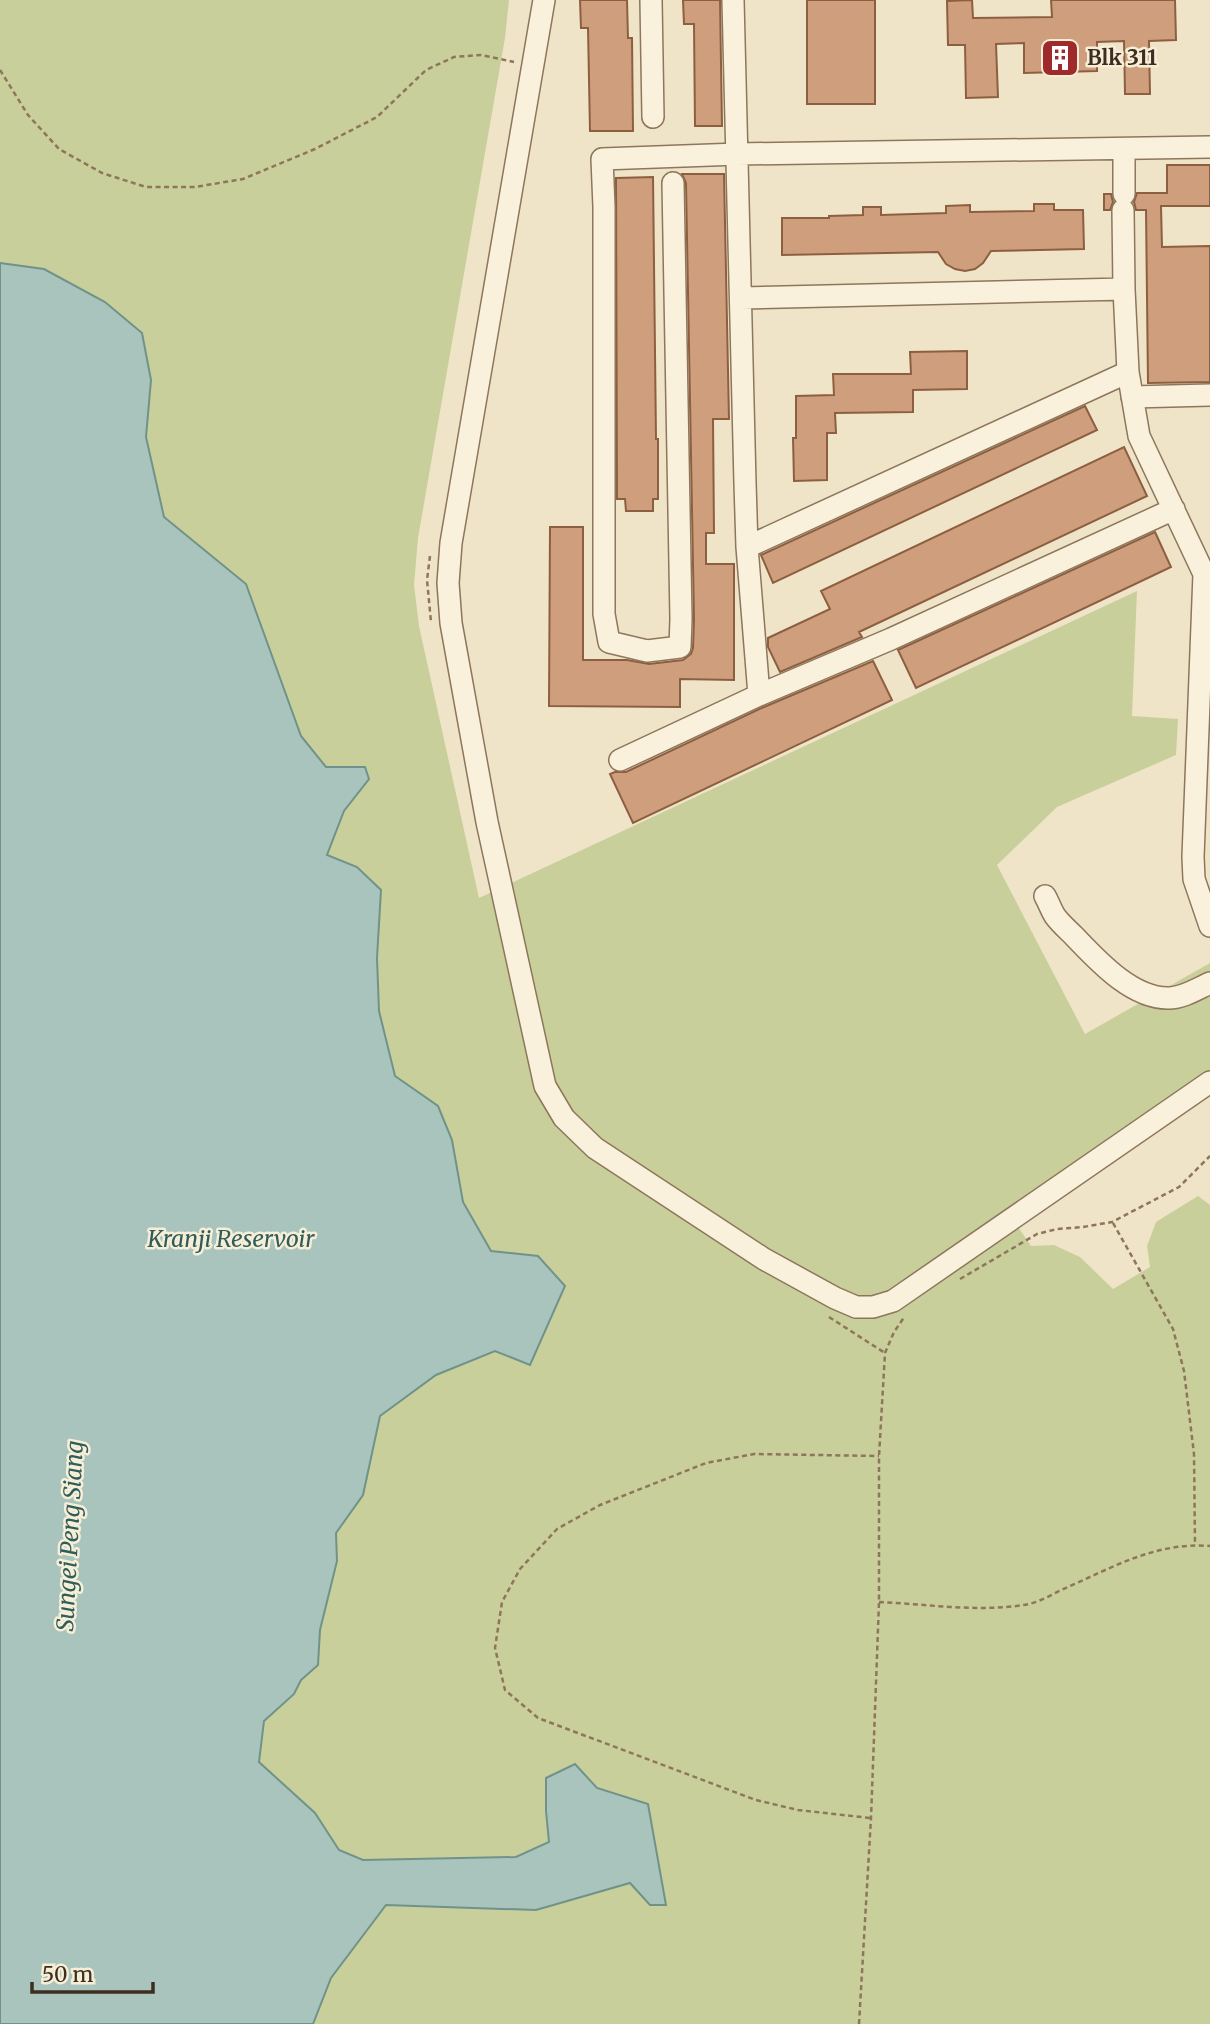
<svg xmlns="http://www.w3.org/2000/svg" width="1210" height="2024" font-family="Merriweather,serif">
<rect width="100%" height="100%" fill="#f0e4c8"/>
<path fill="#c9cf9b" d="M 0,0 L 509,0 L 505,38 L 418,538 L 414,585 L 419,626 L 479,898 L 1137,591 L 1132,716 L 1178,719 L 1176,755 L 1057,807 L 997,865 L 1085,1034 L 1210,963 L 1210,1072 L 1006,1209 L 1031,1246 L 1054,1245 L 1080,1257 L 1113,1289 L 1150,1267 L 1147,1246 L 1156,1222 L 1198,1196 L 1210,1205 L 1210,2024 L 313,2024 L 331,1978 L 386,1905 L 536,1910 L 630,1883 L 650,1905 L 648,1804 L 597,1788 L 575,1764 L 546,1811 L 549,1842 L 517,1857 L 363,1860 L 339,1850 L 315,1813 L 259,1762 L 264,1721 L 294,1694 L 301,1680 L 318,1665 L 320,1630 L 337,1561 L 335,1533 L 363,1495 L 380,1416 L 436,1375 L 496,1351 L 538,1256 L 491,1251 L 463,1202 L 452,1140 L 438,1106 L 395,1076 L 379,1011 L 377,958 L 357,867 L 327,855 L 344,811 L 369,780 L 365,767 L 326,767 L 301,736 L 246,584 L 164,517 L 146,437 L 151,380 L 44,269 L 0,263 Z"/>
<path fill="#a9c4bc" stroke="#6f938a" stroke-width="2" d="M 0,263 L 44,269 L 105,302 L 142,333 L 151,380 L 146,437 L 164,517 L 246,584 L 301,736 L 326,767 L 365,767 L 369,779 L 344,811 L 327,855 L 357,867 L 381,890 L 377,958 L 379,1011 L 395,1076 L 438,1106 L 452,1140 L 463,1202 L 491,1251 L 538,1256 L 565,1286 L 530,1365 L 495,1351 L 436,1375 L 380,1416 L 363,1495 L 336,1533 L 337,1561 L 320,1630 L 318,1665 L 301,1680 L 294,1694 L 264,1721 L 259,1762 L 315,1813 L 339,1850 L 363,1860 L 516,1857 L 549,1842 L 546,1811 L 546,1778 L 575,1764 L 597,1788 L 648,1804 L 666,1905 L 650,1905 L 630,1883 L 536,1910 L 386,1905 L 331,1978 L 313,2024 L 0,2024 Z"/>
<path fill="#cf9f7d" stroke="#8d5f41" stroke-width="2" d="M 580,0 L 627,0 L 628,38 L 632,38 L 633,131 L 590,131 L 588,28 L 581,28 Z
M 683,0 L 720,0 L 722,126 L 695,126 L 694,24 L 684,24 Z
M 807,0 L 875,0 L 875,104 L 807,104 Z
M 972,0 L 973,18 L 1052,17 L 1051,0 L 1175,0 L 1176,40 L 1149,41 L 1150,94 L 1125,94 L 1124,41 L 1097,42 L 1097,71 L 1024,73 L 1024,43 L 996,44 L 998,97 L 966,98 L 965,45 L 948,45 L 947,1 Z
M 1167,165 L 1210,165 L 1210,206 L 1161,206 L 1162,247 L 1210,246 L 1210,382 L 1148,383 L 1146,210 L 1136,210 L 1134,202 L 1137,193 L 1167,193 Z
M 682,174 L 724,174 L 729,419 L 713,419 L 714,533 L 706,533 L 706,564 L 734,564 L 734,680 L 680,679 L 680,707 L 549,706 L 550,527 L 583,527 L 583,660 L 627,660 L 649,664 L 683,660 L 691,654 L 693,648 L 694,619 L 686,183 Z
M 653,177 L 656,439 L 658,439 L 658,499 L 653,499 L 653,511 L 626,511 L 625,499 L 617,499 L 616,178 Z
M 1104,194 L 1111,194 L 1113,202 L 1110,210 L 1104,210 Z
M 1034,204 L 1054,204 L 1054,210 L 1083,210 L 1084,249 L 991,251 L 983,263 L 975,269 L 965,271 L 955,269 L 946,264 L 938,252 L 782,255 L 782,218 L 829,218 L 829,216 L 863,215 L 863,207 L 881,207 L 881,215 L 946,213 L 946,206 L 970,205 L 970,212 L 1034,211 Z
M 967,351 L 967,389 L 913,390 L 913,412 L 835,413 L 836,433 L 827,433 L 827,480 L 794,481 L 793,438 L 796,438 L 796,396 L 834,395 L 833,374 L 911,374 L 910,352 Z
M 1085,406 L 1097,430 L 773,583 L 761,555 Z
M 1124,447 L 1147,496 L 859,632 L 862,637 L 780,672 L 768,647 L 768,638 L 830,609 L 821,591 Z
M 1155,532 L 1171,567 L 916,688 L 898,650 Z
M 873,661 L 892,700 L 633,823 L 610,774 L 615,772 L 626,772 L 764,707 Z"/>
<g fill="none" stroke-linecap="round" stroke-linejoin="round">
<defs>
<path id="minor" d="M 544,0 L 451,543 L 448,583 L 451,623 L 487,822 L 545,1086 L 564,1118 L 595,1148 L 764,1259 L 835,1298 L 856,1307 L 873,1307 L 893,1301 L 1210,1082
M 651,0 L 653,117
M 733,0 L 745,483 L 747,547 L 759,695
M 673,183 L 681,619 L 680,647 L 647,651 L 609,642 L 604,614 L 604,207 L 602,159 L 738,154 L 1210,147
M 1124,194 L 1124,149
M 1123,210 L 1124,289 L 1128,372 L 1139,436 L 1204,574 L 1193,857 L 1194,879 L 1210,926
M 741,298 L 1124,289
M 1132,397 L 1210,395
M 747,547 L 1128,372
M 620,760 L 759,695 L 891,639 L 1174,509
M 1045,896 C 1049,903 1051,910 1055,916 C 1060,923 1068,930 1074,936 C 1097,960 1132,999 1169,998 C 1183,998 1197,989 1210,983"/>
</defs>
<use href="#minor" stroke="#8d765c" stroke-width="24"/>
<path stroke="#8d765c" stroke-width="2.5" stroke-dasharray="5 3.5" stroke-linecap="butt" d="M 0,70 L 28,115 L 59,149 L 102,173 L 146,187 L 195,187 L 243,179 L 315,149 L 377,117 L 426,70 L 454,57 L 481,55 L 514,62
M 430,556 L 427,580 L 431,622
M 1113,1223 L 1173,1329 L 1184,1371 L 1194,1454 L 1195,1545
M 960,1279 L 1037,1234 L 1057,1229 L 1083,1227 L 1112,1222 L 1179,1187 L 1210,1156
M 829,1317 L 885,1353
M 879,1602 C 927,1604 981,1613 1029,1604 C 1042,1601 1056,1592 1068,1587 C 1115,1566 1157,1542 1210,1546
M 870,1818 L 798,1810 L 756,1800 L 538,1718 L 505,1690 L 495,1648 L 502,1602 L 520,1569 L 557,1529 L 600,1505 L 706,1463 L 754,1454 L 879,1456
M 859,2024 L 871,1818 L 879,1602 L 879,1456 L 885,1353 L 894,1332 L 905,1316"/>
<use href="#minor" stroke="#faf1dc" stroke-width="21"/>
</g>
<defs>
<symbol id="building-square" viewBox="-11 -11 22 22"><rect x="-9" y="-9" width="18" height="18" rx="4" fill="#9e2a2b" stroke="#f7eed8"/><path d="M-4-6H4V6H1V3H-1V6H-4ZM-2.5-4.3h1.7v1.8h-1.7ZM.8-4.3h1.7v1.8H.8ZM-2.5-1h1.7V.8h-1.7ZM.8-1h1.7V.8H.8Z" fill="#fff"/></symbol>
</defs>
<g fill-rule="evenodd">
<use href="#building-square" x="1038" y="36" width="44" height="44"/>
</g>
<g text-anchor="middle" stroke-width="5" stroke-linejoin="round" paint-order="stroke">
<g font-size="21" font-weight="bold" fill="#3d2e20" stroke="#f7eed8" text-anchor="start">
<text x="1087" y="65">Blk 311</text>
</g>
<g font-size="23" font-style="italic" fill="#2f5d5a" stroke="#f7eed8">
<text x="231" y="1247">Kranji Reservoir</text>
<text transform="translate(70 1536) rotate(-87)" y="8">Sungei Peng Siang</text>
</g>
</g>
<path d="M32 1982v10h121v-10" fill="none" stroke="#3d2e20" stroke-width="3.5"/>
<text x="42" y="1982" font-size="21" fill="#3d2e20" stroke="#f7eed8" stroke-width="5" paint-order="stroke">50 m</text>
</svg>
